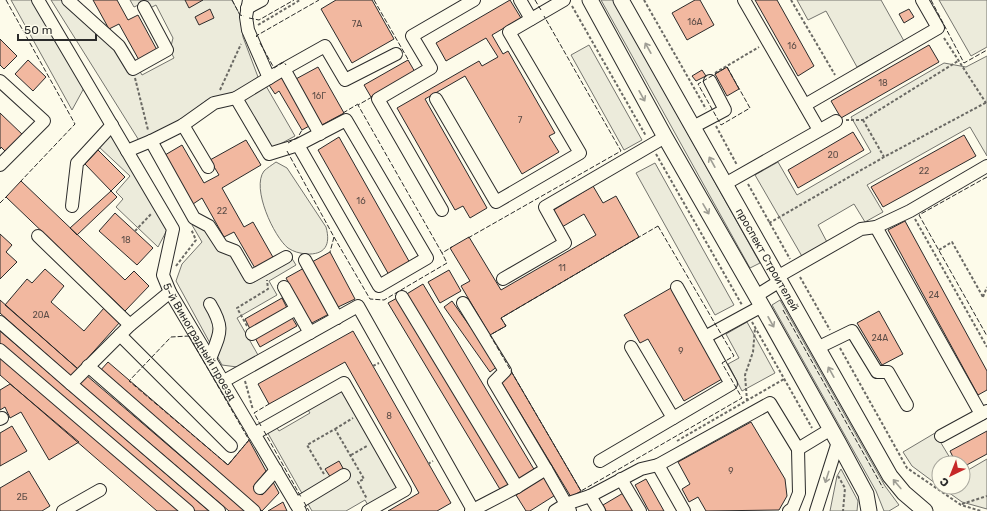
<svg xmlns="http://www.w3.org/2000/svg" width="987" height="511" font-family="Rubik,sans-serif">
<rect width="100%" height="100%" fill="#fdfbea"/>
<path fill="#ecebdb" stroke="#74746e" d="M 11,0 L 32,0 L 84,88 L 72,110 Z
M 51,0 L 61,0 L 138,68 L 142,75 L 174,58 L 170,50 L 173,38 L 156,5 L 148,9 L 145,2 L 134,7 L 130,0 L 232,0 L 240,15 L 243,37 L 258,77 L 229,97 L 207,100 L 178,122 L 140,142 Z
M 601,0 L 613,0 L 760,263 L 750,268 Z
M 797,0 L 881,0 L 904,41 L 857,67 L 826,11 L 808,20 Z
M 939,0 L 987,0 L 987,47 L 971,56 Z
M 589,45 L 642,140 L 624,150 L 571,55 Z
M 987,56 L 987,156 L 970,127 L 867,185 L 883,212 L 865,222 L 854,204 L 818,225 L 828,244 L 803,258 L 755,175 L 778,162 L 797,195 L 871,152 L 851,117 L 944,63 L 966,67 Z
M 266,86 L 295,136 L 271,149 L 243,100 Z
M 111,133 L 168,228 L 158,247 L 116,207 L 123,199 L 116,192 L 130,176 L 98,146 Z
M 276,162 L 287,168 L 326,227 C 331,245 325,255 306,254 C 299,253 294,252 288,248 C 274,237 251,188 264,171 C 267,168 272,165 276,162 Z
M 655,163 L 734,305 L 715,315 L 636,173 Z
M 198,222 L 233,253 L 249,281 L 291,257 L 296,265 L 269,281 L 277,295 L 237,318 L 258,355 L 237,367 L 222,365 L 176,281 L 182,264 L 202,242 L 192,225 Z
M 780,300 L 885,486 L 899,505 L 889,511 L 884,511 L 876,491 L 772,305 Z
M 747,322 L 775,373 L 742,391 L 728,364 L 739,358 L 726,334 Z
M 343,386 L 401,489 L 369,507 L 365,500 L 346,511 L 312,511 L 266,430 L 275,425 L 279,431 L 310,413 L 306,407 Z
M 935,433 L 953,463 L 939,463 L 939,486 L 912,466 L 903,452 Z
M 987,459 L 987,509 L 962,502 L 941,487 L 963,487 L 963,473 Z
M 841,469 L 858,501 L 857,511 L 830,511 L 837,476 Z"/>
<path fill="#f2b8a0" stroke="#2b2b2b" d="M 93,0 L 117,0 L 128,20 L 138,15 L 157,50 L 139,60 L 119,24 L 109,29 Z
M 185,0 L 203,0 L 189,8 Z
M 336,0 L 372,0 L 394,39 L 352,63 L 321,9 Z
M 510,0 L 521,18 L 492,35 L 503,54 L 508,51 L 555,133 L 549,136 L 559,152 L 522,174 L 465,76 L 425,99 L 487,208 L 470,218 L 463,206 L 455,210 L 397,108 L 479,61 L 482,66 L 498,57 L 486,38 L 446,61 L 436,43 Z
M 695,0 L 700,0 L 714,25 L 687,40 L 672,13 Z
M 755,0 L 777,0 L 814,66 L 798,76 Z
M 210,9 L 214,18 L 199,25 L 195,17 Z
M 909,9 L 914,17 L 904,23 L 899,14 Z
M 0,39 L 17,56 L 4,69 L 0,65 Z
M 929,45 L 939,62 L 841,118 L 831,101 Z
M 28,60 L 46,77 L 33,91 L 15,74 Z
M 408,60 L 415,72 L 371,97 L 364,85 Z
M 318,67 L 344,113 L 320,126 L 294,80 Z
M 727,67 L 739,89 L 727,96 L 715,74 Z
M 702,70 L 706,76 L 696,81 L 692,76 Z
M 282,77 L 311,125 L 302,130 L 279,91 L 275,94 L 269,85 Z
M 0,113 L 24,136 L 7,153 L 1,147 L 0,149 Z
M 853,132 L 864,150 L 798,188 L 788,170 Z
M 964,135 L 976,156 L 883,207 L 871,187 Z
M 339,137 L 410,263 L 389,275 L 318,150 Z
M 246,140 L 261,165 L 222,188 L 244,227 L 253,222 L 274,259 L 256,270 L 234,232 L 224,237 L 202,198 L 193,204 L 165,155 L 182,145 L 204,183 L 219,175 L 210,160 Z
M 98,150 L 125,177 L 111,191 L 85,164 Z
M 21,181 L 125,280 L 134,271 L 149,286 L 125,311 L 6,197 Z
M 593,186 L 603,203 L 616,196 L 639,237 L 501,318 L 506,326 L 490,335 L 461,286 L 470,281 L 450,248 L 469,237 L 501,290 L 596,235 L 584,214 L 562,227 L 552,211 Z
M 111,191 L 117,197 L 77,235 L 70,228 Z
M 115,213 L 153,248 L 137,265 L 99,231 Z
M 905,221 L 987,371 L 987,390 L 978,395 L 888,230 Z
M 0,234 L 12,245 L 6,252 L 17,262 L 0,279 Z
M 330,252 L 355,299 L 336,308 L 312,262 Z
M 304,268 L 329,314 L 310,324 L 286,278 Z
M 45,269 L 64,286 L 51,302 L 84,331 L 104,308 L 120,322 L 78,369 L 5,305 L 27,279 L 32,283 Z
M 449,270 L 461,291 L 440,303 L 428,282 Z
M 423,284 L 535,471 L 516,481 L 405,295 Z
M 671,288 L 722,379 L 684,401 L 648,339 L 640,343 L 624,315 Z
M 282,298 L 287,308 L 250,329 L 245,319 Z
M 397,298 L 510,485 L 501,491 L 388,303 Z
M 0,300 L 78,369 L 72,377 L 0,313 Z
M 452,301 L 498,366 L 490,372 L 444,307 Z
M 879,311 L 903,354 L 882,365 L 857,323 Z
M 291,316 L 297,326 L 260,347 L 254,336 Z
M 0,331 L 209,511 L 193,511 L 0,344 Z
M 353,331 L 451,503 L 437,511 L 388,511 L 419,493 L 345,362 L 269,404 L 258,384 Z
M 0,357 L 181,511 L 157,511 L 0,375 Z
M 108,362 L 228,465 L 249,440 L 266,471 L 253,487 L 262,495 L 273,482 L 279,493 L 262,511 L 99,372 Z
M 511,371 L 581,491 L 571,497 L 499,378 Z
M 86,375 L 245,511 L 229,511 L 79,383 Z
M 10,384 L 79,442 L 49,460 L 21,412 L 10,418 L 5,407 L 0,410 L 0,390 Z
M 751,422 L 785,479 L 787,496 L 779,510 L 706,511 L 698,497 L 689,502 L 682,489 L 690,484 L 678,462 Z
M 12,426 L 27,451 L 0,466 L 0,433 Z
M 987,431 L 987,454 L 963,467 L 963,463 L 956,463 L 950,451 Z
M 339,461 L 344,470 L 331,478 L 325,469 Z
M 29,471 L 50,506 L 42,511 L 0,511 L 0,488 Z
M 546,476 L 557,494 L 530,511 L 526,511 L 516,495 Z
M 646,479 L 664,511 L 649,511 L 635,485 Z
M 625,492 L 635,511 L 606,511 L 603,505 Z
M 283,502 L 287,511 L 268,511 Z"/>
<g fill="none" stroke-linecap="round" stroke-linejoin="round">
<defs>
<g id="minor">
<path id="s1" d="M 38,0 L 173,229 L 163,275 L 170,292 L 300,511"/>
<path d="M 68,0 L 119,46 L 133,69 L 167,50 L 144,7"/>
<path d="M 249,0 L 246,17 L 248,30 L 269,78 L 284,69 L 320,134"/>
<path d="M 520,0 L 531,19"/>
<path d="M 744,0 L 819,130"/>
<path d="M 247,8 L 262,0"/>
<path d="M 284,69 L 325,46 L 345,80 L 396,54"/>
<path d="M 0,81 L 44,121 L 0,165"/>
<path d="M 236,98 L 269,154 L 298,145 L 346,120 L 427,258 L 379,286 L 298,145"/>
<path d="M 436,99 L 496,202 L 580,153 L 509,32 L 564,0"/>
<path d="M 805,105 L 938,28 L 922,0"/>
<path d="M 183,125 L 208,167"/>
<path d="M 693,127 L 725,110 L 710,81"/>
<path d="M 151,141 L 194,218 L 209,226 L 222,246 L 235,251 L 250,277 L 286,257"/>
<path d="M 127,151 L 151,141 L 183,125 L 214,103 L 236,98 L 269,78"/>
<path d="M 725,184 L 836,121"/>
<path d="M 72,206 L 77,163 L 112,125"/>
<path d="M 442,210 L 378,99 L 431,68 L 412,36 L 474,0"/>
<path d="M 876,227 L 981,414"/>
<path d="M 38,236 L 130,325"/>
<path d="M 305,260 L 337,318"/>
<path d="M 777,277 L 861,229 L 876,227 L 910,211 L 987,166"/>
<path d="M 503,279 L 565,243 L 545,207 L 665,137"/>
<path d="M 284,287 L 310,333"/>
<path d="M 756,296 L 780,281"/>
<path d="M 402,297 L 517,487"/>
<path d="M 463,303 L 505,371 L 494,382 L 546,469 L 517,487 L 471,511"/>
<path d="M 0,322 L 71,384 L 130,325 L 170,292"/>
<path d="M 252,334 L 296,309"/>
<path d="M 120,335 L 231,446"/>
<path d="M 705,337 L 762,306"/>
<path d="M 631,347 L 673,418"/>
<path d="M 817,348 L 852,331 L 877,372 L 888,372 L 907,405"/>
<path d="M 0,350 L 188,511"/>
<path d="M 210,359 C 220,333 225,329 210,304"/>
<path d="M 88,366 L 254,511"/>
<path d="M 224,381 L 358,306 L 473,510"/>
<path d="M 71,384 L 219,511"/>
<path d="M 0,419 L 2,418"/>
<path d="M 254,434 L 344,383 L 405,490 L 368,511"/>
<path d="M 941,436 L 987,411"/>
<path d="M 798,449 L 831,429"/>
<path d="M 600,461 L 731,384 L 677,287"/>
<path d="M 658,465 L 684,511"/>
<path d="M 546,469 L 570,511"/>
<path d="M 621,479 L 640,511"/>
<path d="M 260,488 L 276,470"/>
<path d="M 590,496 L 599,511"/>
<path d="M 296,504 L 344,475"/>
<path d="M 63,511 L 100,490"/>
<path d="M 555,511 L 566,504 L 590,496 L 641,469 L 658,465 L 770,403 L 798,449 L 799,493 L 793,508 L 789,511"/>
<path d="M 816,511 L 838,442"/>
</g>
<g id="major">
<path d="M 590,0 L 665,137 L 762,306 L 838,442 L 866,494 L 869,511"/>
<path id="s2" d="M 621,0 L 890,476 L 904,493 L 925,511"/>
</g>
</defs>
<use href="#minor" stroke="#2b2b2b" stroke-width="14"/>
<use href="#major" stroke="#2b2b2b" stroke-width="17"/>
<path stroke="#6a6964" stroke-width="2" stroke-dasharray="3 2" stroke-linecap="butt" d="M 644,0 L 706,109
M 791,0 L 835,75
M 572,6 L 646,136
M 258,25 L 300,0
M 944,38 L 986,103
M 715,73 L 759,47
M 135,78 L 148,130
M 220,90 L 241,44
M 846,120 L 863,120 L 958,61
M 863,120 L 884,157
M 716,126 L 737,165
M 656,154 L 742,305
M 748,184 L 790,259
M 915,219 L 987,347
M 769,223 L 884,157 L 987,102
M 135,231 L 152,213
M 939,250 L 952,242 L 983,297
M 176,266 L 196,240 L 191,229
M 800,277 L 830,330
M 983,297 L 987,287
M 752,322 L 812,428
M 247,326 L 237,308 L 268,289 L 267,280
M 840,348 L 907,468 L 961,505 L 981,511
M 373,366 L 379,363
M 245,381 L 253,410
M 747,401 L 745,375 L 753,352 L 755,328
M 335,429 L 353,418
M 677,441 L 784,379
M 351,455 L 367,446
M 428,464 L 433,461
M 324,474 L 307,445 L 335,429 L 364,479 L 358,482 L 367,499
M 838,476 L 845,488 L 843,511
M 962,504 L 987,496"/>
<use href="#minor" stroke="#fdfbea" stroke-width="12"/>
<use href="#major" stroke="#fdfbea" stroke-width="15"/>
<path stroke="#2b2b2b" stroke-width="1" stroke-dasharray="5 2" stroke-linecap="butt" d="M 6,0 L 75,124 L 20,182
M 232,0 L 240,15 L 244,16
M 374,0 L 409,61
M 535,0 L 541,10
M 931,0 L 964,63 L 987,50
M 249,18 L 259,20 L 294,0
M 257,37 L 256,36 L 319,0
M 260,43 L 274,68 L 284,62 L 286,65
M 727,67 L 750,108 L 721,125 L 698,84 Z
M 372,97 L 358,105 L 442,253 L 452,247
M 343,113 L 358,104
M 288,143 L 298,137 L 302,130
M 287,151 L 334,237 L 330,252
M 987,177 L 919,215 L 987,336
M 0,203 L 8,195
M 658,226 L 734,356 L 722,363 L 742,398 L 581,491 L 490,335 L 506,326 L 501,318 Z
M 334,237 L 370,299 L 384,300 L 447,263 L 442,253
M 468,238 L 621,151 L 544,16
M 783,310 L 883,488
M 189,336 L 249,440 L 228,465 L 129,381 L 171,337 Z
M 261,426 L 254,413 L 269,404
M 264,431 L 301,497
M 304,502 L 309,511"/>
</g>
<defs><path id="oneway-shaft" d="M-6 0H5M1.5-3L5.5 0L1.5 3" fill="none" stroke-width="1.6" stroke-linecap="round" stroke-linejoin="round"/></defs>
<g stroke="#9e9d94">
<use href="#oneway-shaft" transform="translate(648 48) rotate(-119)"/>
<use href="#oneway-shaft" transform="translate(642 96) rotate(61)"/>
<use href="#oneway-shaft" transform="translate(712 162) rotate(-119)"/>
<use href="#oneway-shaft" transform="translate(706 209) rotate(60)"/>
<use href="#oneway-shaft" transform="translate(771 322) rotate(61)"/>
<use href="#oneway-shaft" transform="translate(831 372) rotate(-119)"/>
<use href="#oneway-shaft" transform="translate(827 477) rotate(108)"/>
<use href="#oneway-shaft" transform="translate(897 484) rotate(-130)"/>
</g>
<g text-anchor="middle" stroke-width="3" stroke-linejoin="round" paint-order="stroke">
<g font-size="9" fill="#5d4e48">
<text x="695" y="25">16А</text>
<text x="357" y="27">7А</text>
<text x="792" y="49">16</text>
<text x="883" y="86">18</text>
<text x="319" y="99">16Г</text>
<text x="520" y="123">7</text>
<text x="833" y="158">20</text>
<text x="924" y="174">22</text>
<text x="361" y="204">16</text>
<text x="222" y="214">22</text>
<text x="126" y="243">18</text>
<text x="562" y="271">11</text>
<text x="934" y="298">24</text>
<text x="41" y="318">20А</text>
<text x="880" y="341">24А</text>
<text x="681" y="354">9</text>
<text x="389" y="419">8</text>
<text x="731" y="474">9</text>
<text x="22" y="500">2Б</text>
</g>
<g font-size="11" fill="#2b2b2b" stroke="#fdfbea">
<text dy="4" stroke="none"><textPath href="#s2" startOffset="298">проспект Строителей</textPath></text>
<text dy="4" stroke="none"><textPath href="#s1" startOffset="389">5-й Виноградный проезд</textPath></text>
</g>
</g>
<g transform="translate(951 475) rotate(223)"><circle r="19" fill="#fdfbea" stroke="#a9a89e"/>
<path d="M0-3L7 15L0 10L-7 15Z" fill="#c62828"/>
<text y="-6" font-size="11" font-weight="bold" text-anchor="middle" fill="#2b2b2b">С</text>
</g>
<path d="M18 34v6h78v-6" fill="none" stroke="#2b2b2b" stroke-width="2"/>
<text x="24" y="34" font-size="12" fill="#2b2b2b" stroke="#fdfbea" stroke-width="3" paint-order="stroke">50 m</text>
</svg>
